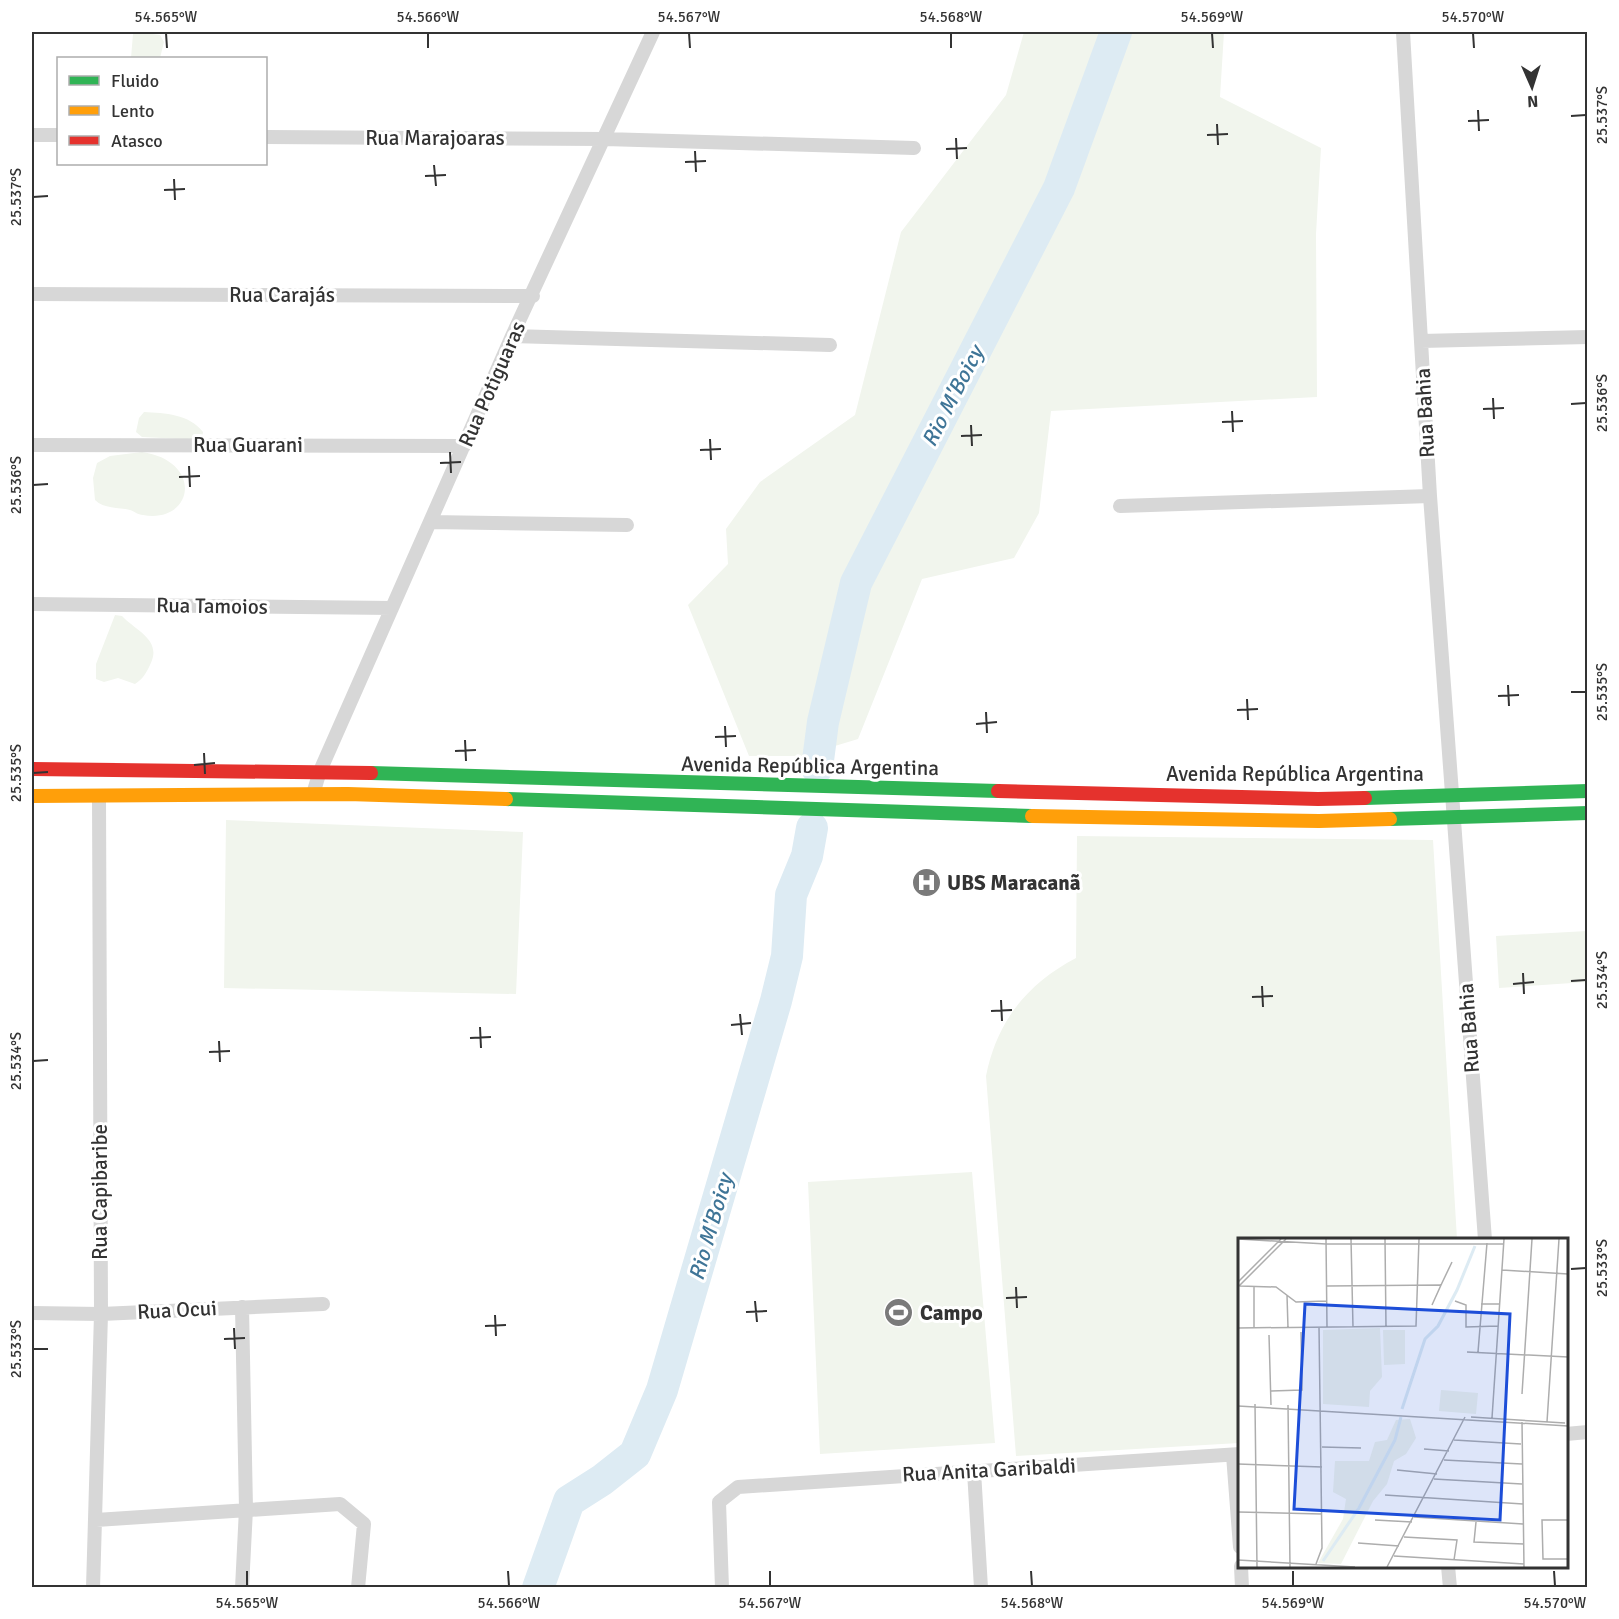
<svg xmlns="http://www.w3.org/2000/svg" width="1619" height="1619" font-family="Signika,sans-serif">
<rect width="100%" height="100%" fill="#fff"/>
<path fill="#f1f5ed" d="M 138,32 L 160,35 L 164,42 L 160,58 L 131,58 L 133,34 Z
M 1024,32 L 1224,32 L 1220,97 L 1321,148 L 1316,234 L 1317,397 L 1051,411 L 1039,513 L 1014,558 L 922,579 L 858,739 L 802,756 L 749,756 L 688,605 L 728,564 L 726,529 L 760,482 L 855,415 L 901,232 L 1006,95 Z
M 144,412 C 165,413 189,414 203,432 L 202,440 L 142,437 L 136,432 L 139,418 Z
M 142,452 C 204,461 194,524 143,515 C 138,515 134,511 130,510 C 118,507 104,509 95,500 L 93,478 L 97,463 L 110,456 Z
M 115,615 L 122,616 C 136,631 163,640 150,665 C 146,673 143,679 135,684 L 118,678 L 104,682 L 96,679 L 96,664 Z
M 226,820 L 523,832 L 516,994 L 224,988 Z
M 1077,836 L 1433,840 L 1457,1239 L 1240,1240 L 1239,1443 L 1016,1456 L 986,1076 C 997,1021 1027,984 1076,958 Z
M 1587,931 L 1587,982 L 1499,988 L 1496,936 Z
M 972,1172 L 995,1443 L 820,1454 L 808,1182 Z"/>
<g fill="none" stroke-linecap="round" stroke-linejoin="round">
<path stroke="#ddebf3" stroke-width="32" d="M 817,768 L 823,722 L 856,583 L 1059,188 L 1116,32
M 538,1588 L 569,1501 L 602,1480 L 635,1454 L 662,1390 L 776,1001 L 787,956 L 791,895 L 807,856 L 812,828"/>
<path stroke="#d7d7d7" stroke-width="14" d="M 1403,32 L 1430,496 L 1485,1240
M 32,135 L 58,135
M 266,137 L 605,139 L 914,148
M 32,294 L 533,296
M 512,336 L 830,345
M 1421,341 L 1588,337
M 32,445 L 464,446
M 1120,506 L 1430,496
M 430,522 L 627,525
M 32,604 L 392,608
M 313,794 L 320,771 L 512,336 L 653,32
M 32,1313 L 101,1314 L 323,1304
M 1566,1434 L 1588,1432
M 1233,1455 L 1240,1547
M 974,1471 L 981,1588
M 96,1520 L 340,1504 L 364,1524 L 358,1588
M 1241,1566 L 1242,1588
M 1448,1566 L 1450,1588
M 93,1588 L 101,1314 L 99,797
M 242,1588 L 246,1509 L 242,1307
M 722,1588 L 719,1502 L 738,1487 L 1240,1454"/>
<path stroke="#30b455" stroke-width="14" d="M 371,773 L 998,791
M 1365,798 L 1588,791
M 506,799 L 1032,816
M 1390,819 L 1588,813"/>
<path stroke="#ff9f0a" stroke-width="14" d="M 32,796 L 348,794 L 506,799
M 1032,816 L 1319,821 L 1390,819"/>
<path stroke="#e5322d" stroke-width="14" d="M 32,769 L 371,773
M 998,791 L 1318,799 L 1365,798"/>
</g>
<path fill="none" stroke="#333" stroke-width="2" d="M 166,33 L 167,48M 428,33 L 428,48M 689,33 L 690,48M 951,33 L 951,48M 1212,33 L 1213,48M 1473,33 L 1474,48M 1478,110 L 1479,131M 1571,116 L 1586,115M 1468,121 L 1489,120M 1217,124 L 1218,145M 1207,135 L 1228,134M 956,138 L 957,159M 946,149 L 967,148M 695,151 L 696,172M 685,162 L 706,161M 434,165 L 436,186M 425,176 L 446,175M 174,179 L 175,200M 164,190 L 185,189M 33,197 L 48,196M 1493,398 L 1494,419M 1571,404 L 1586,403M 1483,409 L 1504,408M 1232,411 L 1233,432M 1222,422 L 1243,421M 971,425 L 972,446M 961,436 L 982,435M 710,439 L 711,460M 700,450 L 721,449M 450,452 L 451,473M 440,463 L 461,462M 189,466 L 190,487M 179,477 L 200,476M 33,485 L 48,484M 1508,685 L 1509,706M 1571,692 L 1586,692M 1498,696 L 1519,695M 1247,699 L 1248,720M 1237,710 L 1258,709M 986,712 L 987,733M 976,724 L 997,722M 725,726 L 726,747M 715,737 L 736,736M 465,740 L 466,761M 455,751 L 476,750M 204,753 L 205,774M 194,765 L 215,763M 33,773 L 48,772M 1523,973 L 1524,994M 1571,981 L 1586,980M 1513,984 L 1534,982M 1262,986 L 1263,1007M 1252,997 L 1273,996M 1001,1000 L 1002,1021M 991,1011 L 1012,1010M 740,1014 L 742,1035M 731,1025 L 751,1023M 480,1027 L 481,1048M 470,1038 L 491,1037M 219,1041 L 220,1062M 209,1052 L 230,1051M 33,1061 L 48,1060M 1571,1269 L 1586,1268M 1016,1287 L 1017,1308M 1006,1298 L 1027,1297M 755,1301 L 757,1322M 746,1312 L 767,1311M 495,1315 L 496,1336M 485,1326 L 506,1325M 234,1328 L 235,1349M 224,1339 L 245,1338M 33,1349 L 48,1349M 247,1571 L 247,1586M 508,1571 L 509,1586M 770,1571 L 770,1586M 1031,1571 L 1032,1586M 1293,1571 L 1293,1586M 1554,1571 L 1555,1586"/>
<defs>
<symbol id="hospital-disc" viewBox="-11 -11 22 22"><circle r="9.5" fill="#7a7a7a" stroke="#fff"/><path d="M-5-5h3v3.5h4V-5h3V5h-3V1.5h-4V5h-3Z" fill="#fff"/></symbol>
<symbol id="stadium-disc" viewBox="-11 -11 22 22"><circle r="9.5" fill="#7a7a7a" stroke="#fff"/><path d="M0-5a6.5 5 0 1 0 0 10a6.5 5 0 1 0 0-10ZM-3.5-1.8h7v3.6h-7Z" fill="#fff"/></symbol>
</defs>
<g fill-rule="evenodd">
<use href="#hospital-disc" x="910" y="866" width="33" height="33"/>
<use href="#stadium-disc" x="882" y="1296" width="33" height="33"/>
</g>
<g text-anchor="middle" stroke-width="6" stroke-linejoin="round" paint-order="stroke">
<g font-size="21" fill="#333" stroke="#fff">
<text x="435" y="145">Rua Marajoaras</text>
<text x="282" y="302">Rua Carajás</text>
<text transform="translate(492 384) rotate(-66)" y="7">Rua Potiguaras</text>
<text transform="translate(1425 413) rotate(-93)" y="7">Rua Bahia</text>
<text x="248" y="452">Rua Guarani</text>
<text transform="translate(212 606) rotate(1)" y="7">Rua Tamoios</text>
<text transform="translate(810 766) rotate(1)" y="7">Avenida República Argentina</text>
<text x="1295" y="781">Avenida República Argentina</text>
<text transform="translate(1469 1028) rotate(-94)" y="7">Rua Bahia</text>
<text transform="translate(100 1192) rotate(-90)" y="7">Rua Capibaribe</text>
<text transform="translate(177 1310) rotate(-3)" y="7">Rua Ocui</text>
<text transform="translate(989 1470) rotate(-3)" y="7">Rua Anita Garibaldi</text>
</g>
<g font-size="21" font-weight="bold" fill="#333" stroke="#fff" text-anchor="start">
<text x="947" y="890">UBS Maracanã</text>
<text x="920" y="1320">Campo</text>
</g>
<g font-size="22" font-style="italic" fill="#3f7597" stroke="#fff">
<text transform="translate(952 396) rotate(-63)" y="8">Rio M'Boicy</text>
<text transform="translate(710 1227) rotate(-74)" y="8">Rio M'Boicy</text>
</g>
</g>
<g transform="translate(1238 1238)">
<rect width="330" height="330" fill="#fff"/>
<path d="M 142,90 L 144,139 L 132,153 L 131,169 L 85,166 L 85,92 ZM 145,92 L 167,92 L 167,126 L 146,127 ZM 203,152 L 240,155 L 238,176 L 201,173 ZM 172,181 L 178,200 L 168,216 L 156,223 L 149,246 L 135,263 L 103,326 L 80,325 L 105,281 L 108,261 L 95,254 L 97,223 L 131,223 L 137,204 L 149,202 L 158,182 Z" fill="#f1f5ed"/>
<path fill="none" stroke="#ddebf3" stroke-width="3" d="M 164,171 L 187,101 L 200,88 L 219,52 L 237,8M 85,323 L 121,270 L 157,202 L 163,179"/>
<path fill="none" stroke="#adadad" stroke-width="1.5" d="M 0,1 L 88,6 L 265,6M 88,1 L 89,89M 113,1 L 115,89M 147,1 L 148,89M 264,32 L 330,36M 0,44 L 43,1M 203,47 L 214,24M 2,48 L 38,49 L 58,64 L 88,63M 89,48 L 203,47 L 194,67M 0,49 L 48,1M 16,49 L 16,90M 49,57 L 50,90M 217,63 L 228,67 L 228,89 L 260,88M 243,66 L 262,66M 0,90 L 178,88 L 181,1M 31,97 L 33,167M 229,114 L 330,119M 240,114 L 249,5M 33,153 L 64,152 L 63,94M 284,156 L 294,1M 17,166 L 19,329M 50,167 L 52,329M 0,168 L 330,188M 233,179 L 327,185M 254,180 L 266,1M 284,184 L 286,329M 309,184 L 321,1M 216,202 L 283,206M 84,209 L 123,210M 186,211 L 211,213M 206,222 L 284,226M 0,226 L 84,229M 159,232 L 199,236M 196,241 L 284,246M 147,257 L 285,266M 0,274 L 84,276M 176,279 L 285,286M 137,282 L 174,284M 330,282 L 304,282 L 305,321 L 330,321M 238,284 L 236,304 L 286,306M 166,299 L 219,302 L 216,322M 120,305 L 161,308M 156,318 L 286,326M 0,322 L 117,329M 78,326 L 84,310 L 81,89M 149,329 L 227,179"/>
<path fill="#1d4ed8" fill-opacity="0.15" stroke="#1d4ed8" stroke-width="3" d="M 67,66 L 272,76 L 262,282 L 56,271 Z"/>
<rect width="330" height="330" fill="none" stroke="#333" stroke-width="3"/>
</g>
<rect width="1619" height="1619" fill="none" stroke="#ffffff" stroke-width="66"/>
<rect x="57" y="57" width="210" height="108" fill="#ffffff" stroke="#adadad" stroke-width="1.5"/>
<rect x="69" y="76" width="30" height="9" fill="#30b455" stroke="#adadad" stroke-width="1.5"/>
<text x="111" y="87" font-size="18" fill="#333333">Fluido</text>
<rect x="69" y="106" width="30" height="9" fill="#ff9f0a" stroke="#adadad" stroke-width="1.5"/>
<text x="111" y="117" font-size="18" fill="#333333">Lento</text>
<rect x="69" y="136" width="30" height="9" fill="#e5322d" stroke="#adadad" stroke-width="1.5"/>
<text x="111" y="147" font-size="18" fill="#333333">Atasco</text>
<g transform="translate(1532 87) rotate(177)" stroke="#ffffff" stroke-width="4.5" paint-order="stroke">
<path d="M0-4.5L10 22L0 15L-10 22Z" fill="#333333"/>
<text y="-9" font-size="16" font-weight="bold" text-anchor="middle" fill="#333333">N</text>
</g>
<rect x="33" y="33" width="1553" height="1553" fill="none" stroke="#333" stroke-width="2"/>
<g font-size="15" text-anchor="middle" fill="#333">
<text x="166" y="22">54.565°W</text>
<text x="428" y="22">54.566°W</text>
<text x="689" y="22">54.567°W</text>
<text x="951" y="22">54.568°W</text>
<text x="1212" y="22">54.569°W</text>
<text x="1473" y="22">54.570°W</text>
<text transform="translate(1602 115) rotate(-90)" y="5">25.537°S</text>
<text transform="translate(16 197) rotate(-90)" y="5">25.537°S</text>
<text transform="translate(1602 403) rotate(-90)" y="5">25.536°S</text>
<text transform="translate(16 485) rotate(-90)" y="5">25.536°S</text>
<text transform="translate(1602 692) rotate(-90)" y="5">25.535°S</text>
<text transform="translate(16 773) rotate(-90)" y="5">25.535°S</text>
<text transform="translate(1602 980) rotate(-90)" y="5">25.534°S</text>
<text transform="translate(16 1061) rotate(-90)" y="5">25.534°S</text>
<text transform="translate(1602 1268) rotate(-90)" y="5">25.533°S</text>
<text transform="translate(16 1349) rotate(-90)" y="5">25.533°S</text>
<text x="247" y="1608">54.565°W</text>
<text x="509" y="1608">54.566°W</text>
<text x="770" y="1608">54.567°W</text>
<text x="1032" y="1608">54.568°W</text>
<text x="1293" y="1608">54.569°W</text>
<text x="1555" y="1608">54.570°W</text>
</g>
</svg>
